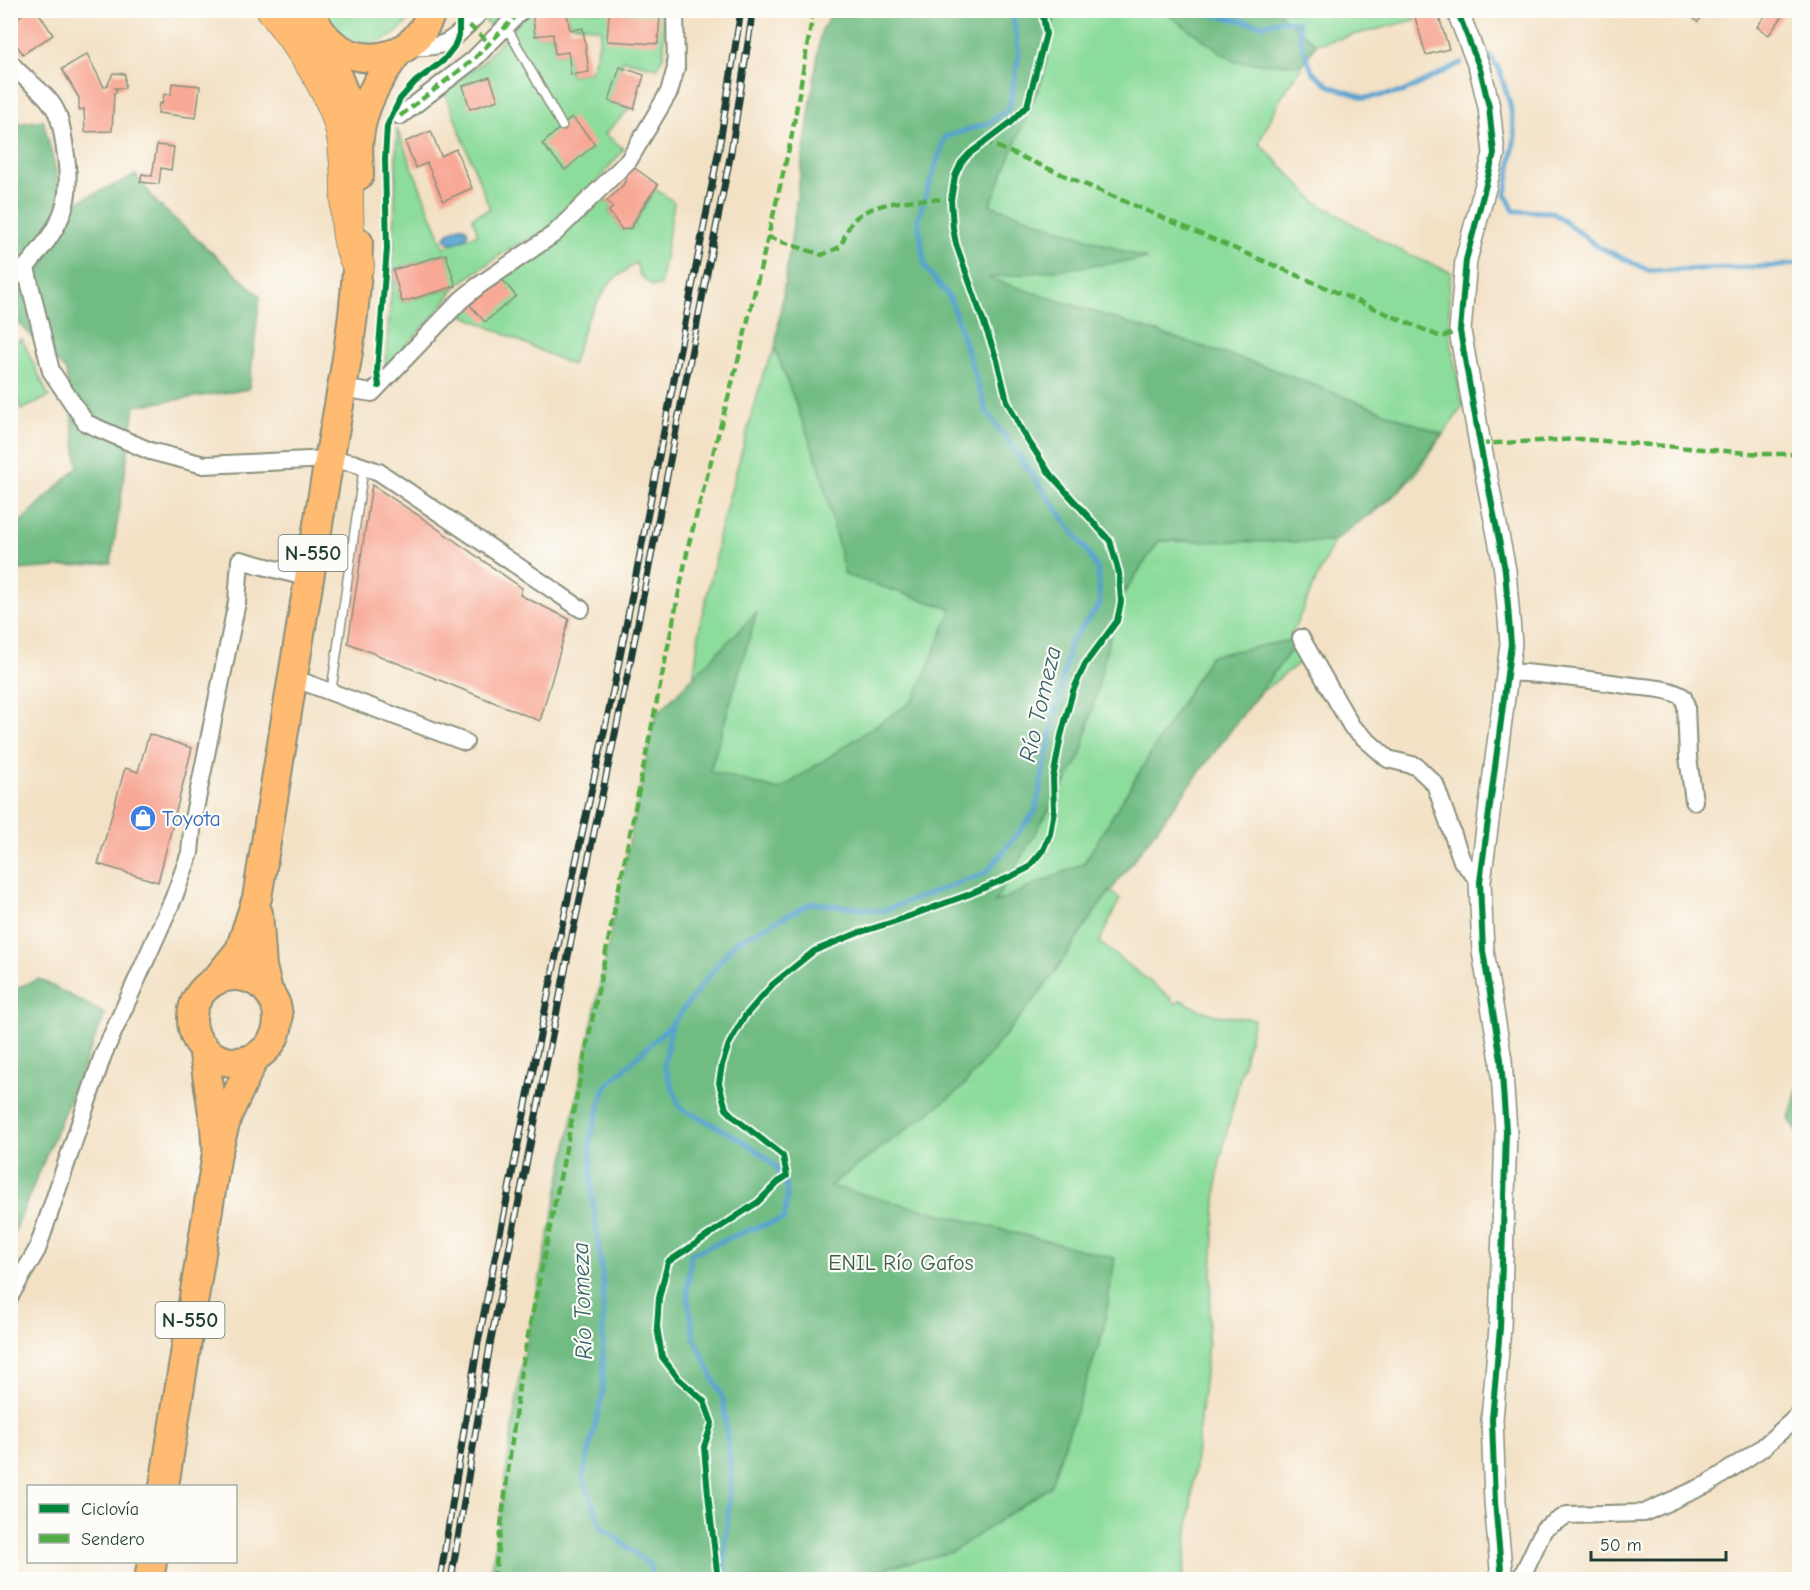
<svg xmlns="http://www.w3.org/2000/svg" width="1810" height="1590" font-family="'Comic Neue',sans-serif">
<rect width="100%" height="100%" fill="#fdfcf7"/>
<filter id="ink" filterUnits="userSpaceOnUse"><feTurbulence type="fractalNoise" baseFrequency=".0167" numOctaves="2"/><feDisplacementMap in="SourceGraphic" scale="12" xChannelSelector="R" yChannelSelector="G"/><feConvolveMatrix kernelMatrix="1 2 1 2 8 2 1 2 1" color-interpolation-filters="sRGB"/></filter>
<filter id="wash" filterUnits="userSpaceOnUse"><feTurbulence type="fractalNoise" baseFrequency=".008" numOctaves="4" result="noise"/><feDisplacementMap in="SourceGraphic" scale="24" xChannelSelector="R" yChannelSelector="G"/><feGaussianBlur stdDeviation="1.35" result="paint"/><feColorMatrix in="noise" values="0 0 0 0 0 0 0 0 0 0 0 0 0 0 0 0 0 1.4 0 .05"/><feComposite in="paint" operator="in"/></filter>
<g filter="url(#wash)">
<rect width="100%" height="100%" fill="#f3e1c5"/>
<path fill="#8cdc9b" stroke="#568c68" stroke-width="1.5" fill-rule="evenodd" d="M 325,11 L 413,11 C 395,52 342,54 325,11 Z
M 495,11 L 507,11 L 492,28 L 485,21 Z
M 529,11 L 532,11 L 535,36 L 553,34 L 555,54 L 568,52 L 571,75 L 590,72 L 597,54 L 601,29 L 569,23 L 566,11 L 665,11 L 664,54 L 657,68 L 623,60 L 609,101 L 630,108 L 605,134 L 624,149 L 584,197 L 545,231 L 506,251 L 456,286 L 441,308 L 385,368 L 393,270 L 397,129 L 444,247 L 478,234 L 472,217 L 490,209 L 444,90 L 483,62 ZM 446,254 L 455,287 L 402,302 L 393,270 Z
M 853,11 L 1411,11 L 1415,20 L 1316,44 L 1279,101 L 1259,143 L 1315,201 L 1328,210 L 1330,209 C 1367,234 1409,257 1451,272 C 1444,317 1454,362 1463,406 L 1414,476 L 1398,492 L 1373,514 L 1341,526 L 1287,644 L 1304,659 L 1259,694 L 1172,795 L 1108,889 L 1120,899 L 1099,942 L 1171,998 L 1170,999 L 1176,1004 L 1181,1000 L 1198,1009 L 1215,1015 L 1254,1019 L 1218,1169 L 1207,1354 L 1183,1579 L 527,1580 L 693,682 L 700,625 L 717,552 L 718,537 L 764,371 L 775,349 L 782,326 Z
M 655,189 L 674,202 L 660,286 L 652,286 L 640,275 L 636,263 L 610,282 L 587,319 L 572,365 L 456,312 L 470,305 L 599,195 L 613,207 L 609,211 L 622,230 L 631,228 Z
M 22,339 L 49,397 L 21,410 L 11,386 L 10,344 Z"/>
<path fill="#71bc83" stroke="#487c5c" stroke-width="1.5" d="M 833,11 L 1056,11 L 1043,77 L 990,205 L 1147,259 L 988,278 L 1269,368 L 1442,434 L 1398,492 L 1333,542 L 1159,541 L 1119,600 L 1081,756 L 994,903 L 1084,863 L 1210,656 L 1300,638 L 1097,909 L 1046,985 L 961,1089 L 830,1186 L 1115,1258 L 1103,1333 L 1050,1487 L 952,1552 L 841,1579 L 490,1580 L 521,1370 L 655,716 L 757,612 L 710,771 L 779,790 L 914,700 L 952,609 L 845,575 L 820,468 L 775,349 L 821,32 Z
M 1163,11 L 1277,11 L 1316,44 L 1302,65 L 1235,62 Z
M 43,120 L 65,207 L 136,175 L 156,202 L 260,296 L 249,389 L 135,406 L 111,563 L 17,570 L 11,618 L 11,531 L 78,467 L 66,371 L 11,315 L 11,125 Z
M 39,979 L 105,1014 L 11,1240 L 11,990 Z
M 1799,1083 L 1799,1135 L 1789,1119 Z"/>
<path fill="#57a3cf" stroke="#3b7082" stroke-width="1.5" d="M 462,226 L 467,229 L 468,234 C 464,241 455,244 447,242 L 445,237 L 449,232 Z"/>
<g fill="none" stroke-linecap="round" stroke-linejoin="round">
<path stroke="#57a3cf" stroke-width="5" d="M 1191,10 L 1263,25 L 1281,20 L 1298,22 L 1302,44 L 1312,71 L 1330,86 L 1365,98 L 1403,92 L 1461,63
M 1490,56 L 1499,69 L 1510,104 L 1515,136 L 1506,195 L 1514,211 L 1552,212 L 1597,246 L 1650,271 L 1780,266 L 1800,263
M 652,1580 L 650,1565 L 601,1526 L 583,1477 L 603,1392 L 603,1281 L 592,1193 L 590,1140 L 605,1087 L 672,1024
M 727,1580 L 724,1565 L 731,1475 L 723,1399 L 694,1337 L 687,1292 L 691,1254 L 749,1230 L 784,1219 C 785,1210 788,1199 787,1191 C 784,1154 709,1123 680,1108 L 664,1065 L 672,1024 L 735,942 L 812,903 L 882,911 L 986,873 L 1035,812 L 1070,643 L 1100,604 L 1098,570 L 1087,551 L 987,412 L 950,298 L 925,267 L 918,219 L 945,137 L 989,123 L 1009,108 L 1019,55 L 1012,10"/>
</g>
<g id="blocks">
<path fill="#f8a996" d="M 29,10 L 37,10 L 53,35 L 23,54 L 10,36 L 10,23 Z
M 532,10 L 566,10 L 570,30 L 583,28 L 589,72 L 571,75 L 568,52 L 555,54 L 553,34 L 535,36 Z
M 1682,10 L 1706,10 L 1698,22 Z
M 1769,10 L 1787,10 L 1769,35 L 1757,27 Z
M 1437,11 L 1449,49 L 1426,55 L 1415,17 Z
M 609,12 L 660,16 L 658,44 L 607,41 Z
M 87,54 L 104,87 L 107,86 L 113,73 L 125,74 L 125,88 L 115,88 L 117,91 L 114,93 L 112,131 L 85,132 L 84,109 L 79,110 L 79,98 L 62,69 Z
M 620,67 L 644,75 L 634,109 L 609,101 Z
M 490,77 L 498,100 L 470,109 L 463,86 Z
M 172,83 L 200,86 L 196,118 L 158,113 L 159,103 L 162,104 L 164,94 L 171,95 Z
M 572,117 L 595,144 L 565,170 L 542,144 Z
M 431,131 L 441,156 L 456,149 L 472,188 L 443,201 L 427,163 L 416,168 L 405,142 Z
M 157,145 L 174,147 L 171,170 L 161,168 L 159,184 L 140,182 L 142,174 L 152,176 Z
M 632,166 L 658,185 L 644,205 L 631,228 L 622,230 L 609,211 L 613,207 L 607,201 L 623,185 Z
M 446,254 L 456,286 L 402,302 L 393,270 Z
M 501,278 L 516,296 L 485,322 L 470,305 Z
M 372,485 L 418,515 L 522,588 L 520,595 L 569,619 L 540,721 L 348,643 Z
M 149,734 L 192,748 L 158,882 L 98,864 L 125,768 L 138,772 Z"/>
</g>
</g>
<g filter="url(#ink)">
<use href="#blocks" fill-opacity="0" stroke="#898f7c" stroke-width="1.5"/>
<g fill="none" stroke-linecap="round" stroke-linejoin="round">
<defs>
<path id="service" d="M 506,26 L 562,126
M 331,693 L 364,466"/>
<path id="minor" d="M 407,47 C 451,49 453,39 482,10
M 10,62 C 24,81 48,92 57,113 C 62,124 63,137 65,149 C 72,193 67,217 39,251 C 30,263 22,273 10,281
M 400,116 L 473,60 L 522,10
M 26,268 L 51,371 L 86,423 L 150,451 L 204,465 L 329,459 L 353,463 L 379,472 L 581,609
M 341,388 L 372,393 L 461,300 L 478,286 L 554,234 L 629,160 L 669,92 L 676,68 L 675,10
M 1301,638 L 1352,727 L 1388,759 L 1416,766 L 1435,784 L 1462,861 L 1480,882
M 1508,672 C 1550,674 1592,680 1633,686 C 1649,688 1669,688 1683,697 L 1686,706 L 1688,757 L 1694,801
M 293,678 L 465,742
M 10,1296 L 37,1250 L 103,1055 L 174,897 L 190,853 L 193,819 L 237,602 L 240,560 L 309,578
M 1520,1580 L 1544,1529 L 1567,1515 L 1644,1513 L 1708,1484 L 1762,1448 L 1800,1414"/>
<path id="tertiary" d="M 1457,10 L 1480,69 L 1489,107 L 1494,154 L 1466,260 L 1460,331 L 1480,444 L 1505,570 L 1511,644 L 1480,882 L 1483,951 L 1501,1060 L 1506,1131 L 1500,1328 L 1492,1419 L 1495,1502 L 1502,1580"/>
<path id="trunk" d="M 310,10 C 331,73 411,74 432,10
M 320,33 L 356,124
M 359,175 C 359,162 357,149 359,137 C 363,104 379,77 398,52
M 258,913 L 262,967 L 268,991
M192 1019a43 43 0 1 1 86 0a43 43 0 1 1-86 0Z
M 215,981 L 240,950 L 257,898 C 279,763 300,629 323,494 C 337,411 357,326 358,242
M 203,1047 L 215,1126 L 216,1142
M 164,1486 L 217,1153 L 227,1116 L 254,1058
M 149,1580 L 152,1562"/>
<path id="motorway" d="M 273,10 C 301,47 338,96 344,143 C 345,156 347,170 347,184 C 347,212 345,238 358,265"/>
</defs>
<use href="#service" stroke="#898f7c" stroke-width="11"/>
<use href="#minor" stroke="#898f7c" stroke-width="20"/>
<use href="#tertiary" stroke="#898f7c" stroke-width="24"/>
<use href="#trunk" stroke="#898f7c" stroke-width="32"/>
<use href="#motorway" stroke="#898f7c" stroke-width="34"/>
<use href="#service" stroke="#fff" stroke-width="8"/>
<use href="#minor" stroke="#fff" stroke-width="16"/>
<use href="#tertiary" stroke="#fff" stroke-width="21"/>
<use href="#trunk" stroke="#ffbb71" stroke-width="28"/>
<use href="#motorway" stroke="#ffbb71" stroke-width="32"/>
<defs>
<path id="rail" d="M 440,1580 L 478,1343 L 560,936 L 616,677 L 719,149 L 741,10
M 451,1580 L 490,1345 L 572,936 L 627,678 L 731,152 L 753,10"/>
</defs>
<use href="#rail" stroke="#1f3d34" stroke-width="7"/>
<use href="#rail" stroke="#fdfcf7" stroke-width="4.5" stroke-dasharray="14" stroke-linecap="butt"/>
<path stroke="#52ad45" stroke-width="4.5" stroke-dasharray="9 4.5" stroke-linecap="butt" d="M 469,25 L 489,43
M 400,116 L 473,60 L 522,10
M 984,141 L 1441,337 L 1460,331
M 768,237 L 822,255 L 840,247 C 844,239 847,229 852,222 C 869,200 926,198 951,200
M 1480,444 L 1579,439 L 1761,454 L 1800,454
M 494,1580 L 521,1370 L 689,543 L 739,357 L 768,237 L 791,140 L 812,19"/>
<defs>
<path id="cycleway" d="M 1457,10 L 1480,69 L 1489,107 L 1494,154 L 1466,260 L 1460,331 L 1480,444 L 1505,570 L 1511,644 L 1480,882 L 1483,951 L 1501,1060 L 1506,1131 L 1500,1328 L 1492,1419 L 1495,1502 L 1502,1580
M 379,386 L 377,371 L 387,249 L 385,159 L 387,126 L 400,99 L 415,82 L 443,61 L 454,47 L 459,35 L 459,10
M 718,1580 L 708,1494 L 704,1447 L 712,1423 L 704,1401 L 678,1378 L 662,1357 L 657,1327 L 659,1298 L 668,1262 L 758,1202 L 778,1182 L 787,1176 L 783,1156 L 735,1118 L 726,1109 L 719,1083 L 722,1065 L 729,1044 L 739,1026 L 745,1016 L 773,984 L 814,951 L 858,933 L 896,921 L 970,894 L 1012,876 L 1028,868 L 1043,850 L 1050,834 L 1054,810 L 1053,778 L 1061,736 L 1073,691 L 1085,664 L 1117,621 L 1121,602 L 1119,573 L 1110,541 L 1050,474 L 1022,431 L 1007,401 L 997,360 L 956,244 L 953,228 L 951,200 L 955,176 L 961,163 L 969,154 L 1010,123 L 1027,106 L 1046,34 L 1042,10"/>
</defs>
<use href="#cycleway" stroke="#fdfcf7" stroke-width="10"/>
<use href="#cycleway" stroke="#00873e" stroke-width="6"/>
</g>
</g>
<defs>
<symbol id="shop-disc" viewBox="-11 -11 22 22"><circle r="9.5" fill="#3f7fe0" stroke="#fdfcf7"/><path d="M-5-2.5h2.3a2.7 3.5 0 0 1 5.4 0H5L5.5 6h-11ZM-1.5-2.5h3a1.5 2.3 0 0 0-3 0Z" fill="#fff"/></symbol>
</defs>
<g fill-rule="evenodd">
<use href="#shop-disc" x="128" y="803" width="30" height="30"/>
</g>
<g text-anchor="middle" stroke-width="4.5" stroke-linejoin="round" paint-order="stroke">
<g fill="#fdfcf7" stroke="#62766e" stroke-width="1.5">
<rect x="278.5" y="535" width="69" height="36" rx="4.5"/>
<rect x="155.5" y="1302" width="69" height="36" rx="4.5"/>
</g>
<g font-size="21" font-weight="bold" fill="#1f3d34">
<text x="313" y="560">N-550</text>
<text x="190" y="1327">N-550</text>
</g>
<g font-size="22" fill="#366cbe" stroke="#fdfcf7" text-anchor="start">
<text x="162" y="826">Toyota</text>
</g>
<g font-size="22" fill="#355d49" stroke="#fdfcf7">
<text x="901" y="1270">ENIL Río Gafos</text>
</g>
<g font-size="24" font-style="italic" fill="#33616a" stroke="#fdfcf7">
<text transform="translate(1040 704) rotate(-77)" y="8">Río Tomeza</text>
<text transform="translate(582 1301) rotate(-92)" y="8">Río Tomeza</text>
</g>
</g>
<rect width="1810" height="1590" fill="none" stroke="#fdfcf7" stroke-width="36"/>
<rect x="27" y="1485" width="210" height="78" fill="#fdfcf7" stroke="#a4b0a9" stroke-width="1.5"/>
<rect x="39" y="1504" width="30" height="9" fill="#00873e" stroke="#a4b0a9" stroke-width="1.5"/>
<text x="81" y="1515" font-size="18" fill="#1f3d34">Ciclovía</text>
<rect x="39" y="1534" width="30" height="9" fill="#52ad45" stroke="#a4b0a9" stroke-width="1.5"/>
<text x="81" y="1545" font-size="18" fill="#1f3d34">Sendero</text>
<path d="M1591 1551v9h135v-9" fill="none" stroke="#1f3d34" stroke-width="3"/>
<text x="1600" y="1551" font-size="18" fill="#1f3d34" stroke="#fdfcf7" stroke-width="4.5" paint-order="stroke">50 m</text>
</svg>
